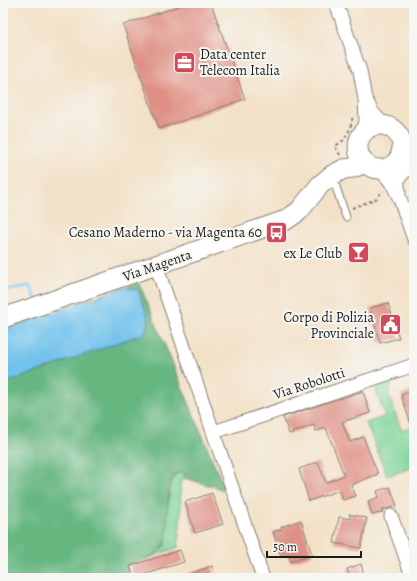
<svg xmlns="http://www.w3.org/2000/svg" width="417" height="581" font-family="Alegreya,serif">
<rect width="100%" height="100%" fill="#f6f6f2"/>
<filter id="ink" filterUnits="userSpaceOnUse"><feTurbulence type="fractalNoise" baseFrequency=".025" numOctaves="2"/><feDisplacementMap in="SourceGraphic" scale="8" xChannelSelector="R" yChannelSelector="G"/><feConvolveMatrix kernelMatrix="1 2 1 2 8 2 1 2 1" color-interpolation-filters="sRGB"/></filter>
<filter id="wash" filterUnits="userSpaceOnUse"><feTurbulence type="fractalNoise" baseFrequency=".012" numOctaves="4" result="noise"/><feDisplacementMap in="SourceGraphic" scale="16" xChannelSelector="R" yChannelSelector="G"/><feGaussianBlur stdDeviation="0.9" result="paint"/><feColorMatrix in="noise" values="0 0 0 0 0 0 0 0 0 0 0 0 0 0 0 0 0 1.4 0 .05"/><feComposite in="paint" operator="in"/></filter>
<g filter="url(#wash)">
<rect width="100%" height="100%" fill="#f3e1c7"/>
<path fill="#7dd498" stroke="#4c785a" d="M 392,379 L 389,396 L 401,430 L 411,427 L 414,434 L 414,467 L 387,476 L 366,423 L 385,416 L 374,385 L 381,385 Z
M 180,472 L 182,472 L 188,479 L 182,478 L 180,485 L 181,513 L 178,547 L 143,560 L 150,557 L 167,509 L 171,485 L 175,475 Z"/>
<path fill="#66b680" stroke="#41694e" d="M 139,283 L 225,490 L 188,479 L 182,472 C 159,472 173,533 164,546 C 155,558 139,561 126,566 L 130,578 L 3,578 L 3,336 Z"/>
<path fill="#71c2ec" stroke="#466f84" d="M 125,287 L 138,290 L 149,320 L 145,333 L 3,384 L 3,330 Z"/>
<g fill="none" stroke-linecap="round" stroke-linejoin="round">
<path stroke="#71c2ec" stroke-width="3.5" d="M 3,291 L 28,286 L 31,288 L 36,300"/>
</g>
<g id="blocks">
<path fill="#df9084" d="M 188,3 L 211,3 L 245,99 L 159,129 L 123,25 Z
M 388,303 L 399,338 L 380,343 L 370,308 Z
M 414,390 L 414,427 L 412,427 L 401,395 Z
M 363,391 L 370,413 L 342,422 L 350,442 L 363,437 L 378,474 L 351,485 L 356,496 L 343,500 L 340,490 L 309,501 L 299,469 L 318,462 L 326,483 L 344,475 L 326,428 L 316,431 L 314,425 L 289,434 L 283,417 Z
M 390,487 L 397,506 L 382,510 L 383,512 L 372,515 L 368,501 L 379,497 L 377,491 Z
M 212,493 L 223,524 L 195,533 L 185,502 Z
M 349,514 L 367,518 L 361,548 L 334,543 L 339,517 L 351,519 Z
M 301,520 L 312,555 L 291,562 L 288,555 L 281,557 L 273,532 L 282,529 L 281,527 Z
M 180,550 L 184,562 L 134,578 L 130,566 Z
M 361,564 L 365,578 L 350,578 L 347,569 Z
M 212,566 L 216,578 L 183,578 L 182,576 Z"/>
</g>
</g>
<g filter="url(#ink)">
<use href="#blocks" fill-opacity="0" stroke="#887e72" stroke-width="1"/>
<g fill="none" stroke-linecap="round" stroke-linejoin="round">
<defs>
<path id="lane" d="M 332,175 L 346,217"/>
<path id="street" d="M 336,3 L 360,71 L 365,99 L 366,121 L 363,133
M 366,100 L 372,112 L 384,125
M 395,164 L 399,193
M 381,170 L 393,185 L 400,199 L 414,239
M 398,179 L 414,161
M 156,265 L 263,578
M 214,432 L 414,365
M 391,516 L 413,578"/>
<path id="secondary" d="M358 147a22 22 0 1 1 44 0a22 22 0 1 1-44 0Z
M 3,318 L 286,220 L 299,211 L 320,185 L 332,175 L 344,169 L 353,168 L 365,163"/>
</defs>
<use href="#lane" stroke="#887e72" stroke-width="9"/>
<use href="#street" stroke="#887e72" stroke-width="15"/>
<use href="#secondary" stroke="#887e72" stroke-width="21"/>
<path stroke="#887e72" stroke-width="2" stroke-dasharray="3 3" stroke-linecap="butt" d="M 396,121 L 414,137
M 340,155 L 335,146 L 344,140 L 350,129 L 353,116
M 352,208 L 376,199 L 383,191"/>
<use href="#lane" stroke="#fff" stroke-width="7"/>
<use href="#street" stroke="#fff" stroke-width="13"/>
<use href="#secondary" stroke="#fff" stroke-width="19"/>
</g>
</g>
<defs>
<symbol id="office-square" viewBox="-11 -11 22 22"><rect x="-9" y="-9" width="18" height="18" rx="4" fill="#d1495b" stroke="#f6f6f2"/><path d="M-6-3h4V-5.5h4V-3h4V5H-6ZM-1-4.5V-3h2v-1.5ZM-6 0V1H6V0Z" fill="#fff"/></symbol>
<symbol id="bus-square" viewBox="-11 -11 22 22"><rect x="-9" y="-9" width="18" height="18" rx="4" fill="#d1495b" stroke="#f6f6f2"/><path d="M-5-6H5V4H4V6H2V4H-2V6H-4V4H-5ZM-3.5-4V0h7V-4ZM-3.5 1.2v1.5H-2V1.2ZM2 1.2v1.5H3.5V1.2Z" fill="#fff"/></symbol>
<symbol id="bar-square" viewBox="-11 -11 22 22"><rect x="-9" y="-9" width="18" height="18" rx="4" fill="#d1495b" stroke="#f6f6f2"/><path d="M-6-5H6L.8 .8V4.5H3.5V6h-7V4.5H-.8V.8Z" fill="#fff"/></symbol>
<symbol id="civic-square" viewBox="-11 -11 22 22"><rect x="-9" y="-9" width="18" height="18" rx="4" fill="#d1495b" stroke="#f6f6f2"/><path d="M-.6-6.5H3V-4.5H.6V-3L4-1V1h2V6H-6V1h2V-1L-.6-3ZM-1.2 2.5V6h2.4V2.5Z" fill="#fff"/></symbol>
</defs>
<g fill-rule="evenodd">
<use href="#office-square" x="172" y="50" width="25" height="25"/>
<use href="#bus-square" x="264" y="220" width="25" height="25"/>
<use href="#bar-square" x="346" y="240" width="25" height="25"/>
<use href="#civic-square" x="378" y="312" width="25" height="25"/>
</g>
<g text-anchor="middle" stroke-width="4" stroke-linejoin="round" paint-order="stroke">
<g font-size="14" fill="#1c1c1c" stroke="#f6f6f2" text-anchor="end">
<text x="200" y="59" text-anchor="start">Data center<tspan x="200" dy="16">Telecom Italia</tspan></text>
<text x="262" y="237">Cesano Maderno - via Magenta 60</text>
<text x="342" y="258">ex Le Club</text>
<text x="374" y="322">Corpo di Polizia<tspan x="374" dy="16">Provinciale</tspan></text>
</g>
<g font-size="14" fill="#1c1c1c" stroke="#f6f6f2">
<text transform="translate(157 265) rotate(-19)" y="5">Via Magenta</text>
<text transform="translate(309 383) rotate(-18)" y="5">Via Robolotti</text>
</g>
</g>
<rect width="417" height="581" fill="none" stroke="#f6f6f2" stroke-width="16"/>
<path d="M267 551v6h94v-6" fill="none" stroke="#1c1c1c" stroke-width="2"/>
<text x="273" y="551" font-size="12" fill="#1c1c1c" stroke="#f6f6f2" stroke-width="3" paint-order="stroke">50 m</text>
</svg>
